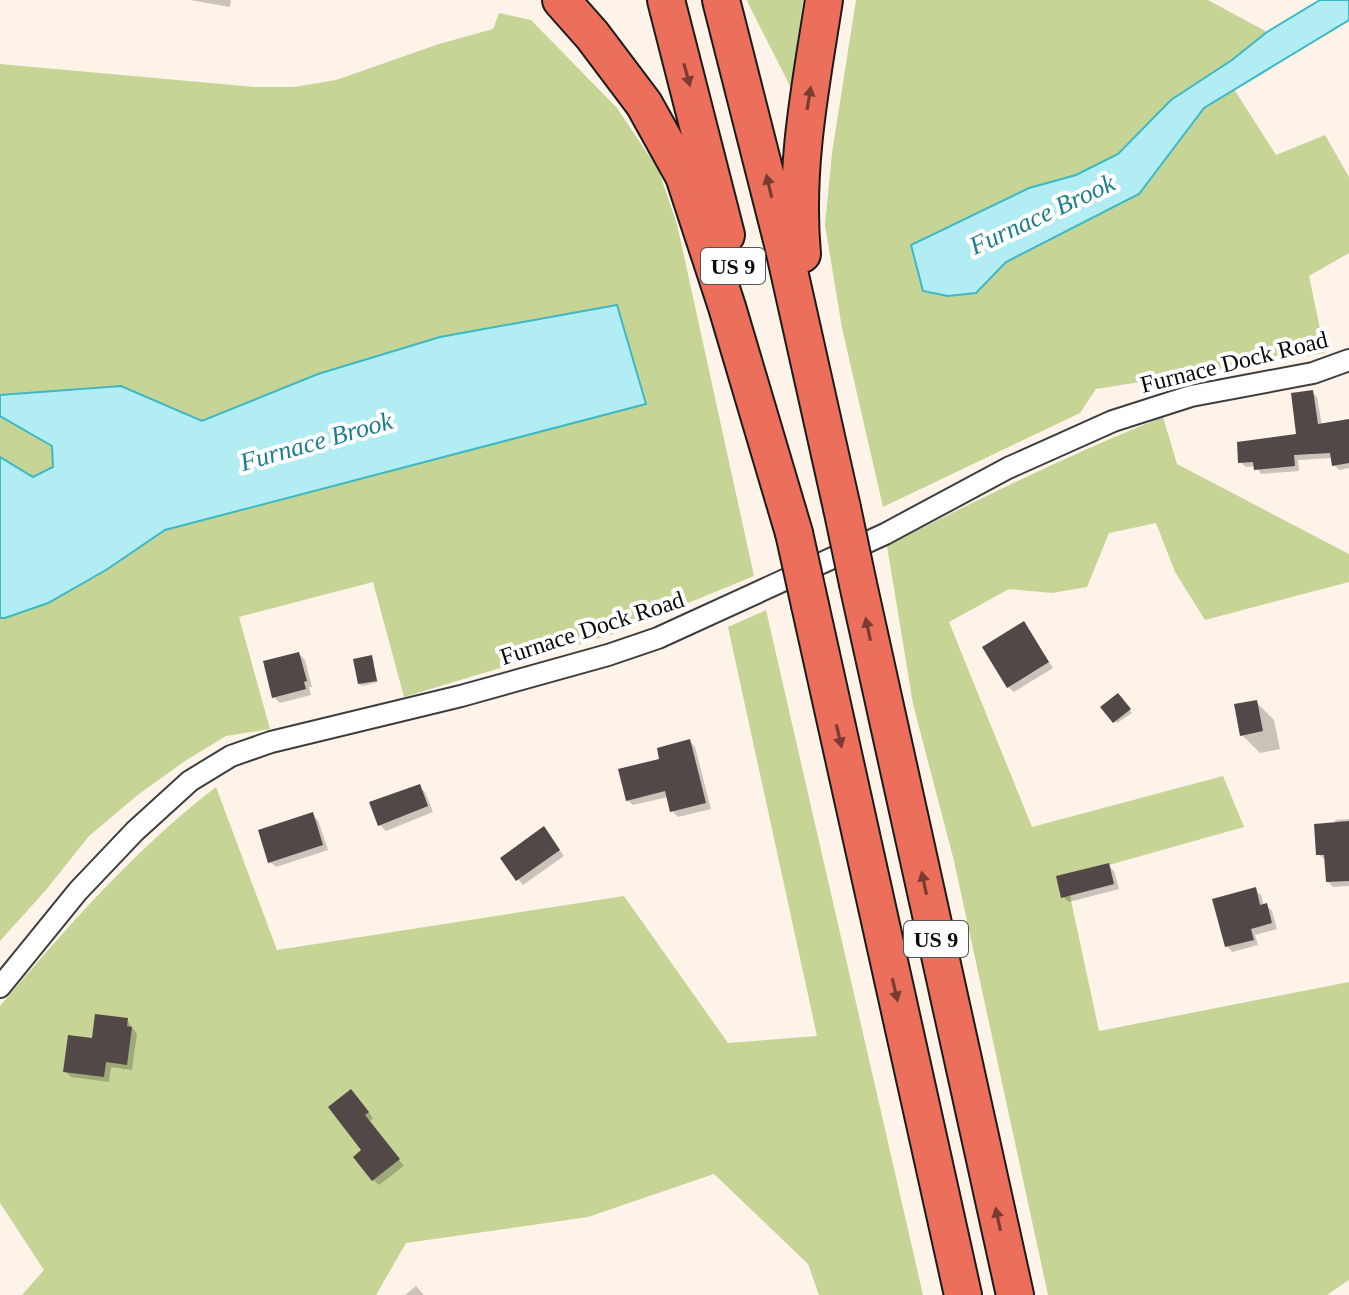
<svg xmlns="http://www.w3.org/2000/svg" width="1349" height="1295" font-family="'Times New Roman',serif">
<rect width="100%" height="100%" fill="#fef3e9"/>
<path fill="#c6d596" d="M 747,0 L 803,0 L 791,88 L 749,5 Z
M 856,0 L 1208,0 L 1267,32 L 1232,60 L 1171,100 L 1118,154 L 1076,175 L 1029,188 L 912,245 L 976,293 L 1006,262 L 1139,194 L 1203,108 L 1234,89 L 1276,155 L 1325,135 L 1349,177 L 1349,253 L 1309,276 L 1325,353 L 1096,389 L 1080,413 L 883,507 L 842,328 L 825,225 L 832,153 Z
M 499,13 L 531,20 L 617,108 L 658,169 L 677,224 L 754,576 L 613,634 L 404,697 L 373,582 L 239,617 L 270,729 L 226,736 L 185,761 L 139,794 L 89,836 L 46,890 L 0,941 L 0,618 L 5,618 L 48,603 L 106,570 L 165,530 L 646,404 L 617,305 L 440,337 L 318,374 L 202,422 L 121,386 L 0,395 L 0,64 L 255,87 L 294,87 L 336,80 L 439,44 L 493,29 Z
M 0,416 L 53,446 L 53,467 L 33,477 L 0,457 Z
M 1163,417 L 1177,464 L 1349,554 L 1349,582 L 1205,620 L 1175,572 L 1156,523 L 1109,533 L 1087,587 L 1052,593 L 1009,589 L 949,622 L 1032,827 L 1223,776 L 1244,827 L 1066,877 L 1099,1031 L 1349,982 L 1349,1280 L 1327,1295 L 1048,1295 L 954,861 L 913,704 L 887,546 C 978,499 1068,455 1163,417 Z
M 766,610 L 923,1295 L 819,1295 L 808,1264 L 714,1174 L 588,1217 L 406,1243 L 376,1295 L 22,1295 L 44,1270 L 0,1203 L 0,1006 C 66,928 135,849 216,787 L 277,950 L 624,896 L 728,1043 L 817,1036 L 728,627 Z"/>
<path fill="#b1edf2" stroke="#3db8c4" stroke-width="2" d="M 1320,0 L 1349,0 L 1349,20 L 1204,108 L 1139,194 L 1006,262 L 976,293 L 948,296 L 923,291 L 911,245 L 1029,188 L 1076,175 L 1118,154 L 1171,100 L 1232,60 L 1267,32 Z
M 617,305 L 646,404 L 165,530 L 106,570 L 48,603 L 5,618 L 0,618 L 0,457 L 33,477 L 53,467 L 52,446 L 0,416 L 0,395 L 121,386 L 202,421 L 318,374 L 440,337 Z"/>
<path fill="#0003" d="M 190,0 L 231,0 L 230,7 Z
M 1312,392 L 1317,397 L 1322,426 L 1349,421 L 1349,468 L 1339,470 L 1334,465 L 1332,458 L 1298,460 L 1299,471 L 1261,474 L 1256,466 L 1246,467 L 1240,462 L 1299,436 Z
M 1024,624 L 1053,668 L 1014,692 L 1008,687 Z
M 299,654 L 305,660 L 312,687 L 309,687 L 311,695 L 280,703 L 274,697 Z
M 371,658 L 378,682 L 362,686 L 359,683 Z
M 1118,696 L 1132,713 L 1117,723 L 1103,707 Z
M 1256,702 L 1274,720 L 1280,749 L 1260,753 L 1242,735 Z
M 690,741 L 695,747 L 711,809 L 678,817 L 672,811 L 668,797 L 633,805 L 627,800 L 662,761 Z
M 419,787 L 425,792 L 433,812 L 386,831 L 380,825 Z
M 312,815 L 318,820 L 328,850 L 276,867 L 270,862 Z
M 1349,819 L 1349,886 L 1333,887 L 1328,882 L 1326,860 L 1318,854 L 1335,824 L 1335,820 Z
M 549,835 L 564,856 L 523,885 L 518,879 Z
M 1108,865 L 1114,871 L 1119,889 L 1069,902 L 1063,897 Z
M 1255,890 L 1261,895 L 1264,906 L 1266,905 L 1272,911 L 1277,929 L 1255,935 L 1258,945 L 1232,952 L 1227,946 Z
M 127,1020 L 137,1034 L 132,1070 L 111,1067 L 109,1082 L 71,1077 L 65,1071 L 93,1041 Z
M 357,1097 L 373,1118 L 369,1122 L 404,1166 L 379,1185 L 373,1180 Z
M 416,1286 L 424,1295 L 405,1295 Z"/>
<path fill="#524848" d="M 1313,390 L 1318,424 L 1349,419 L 1349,463 L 1332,466 L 1330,453 L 1294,455 L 1295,466 L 1254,470 L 1253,462 L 1238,463 L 1237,442 L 1296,434 L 1291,393 Z
M 1024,621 L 1049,662 L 1007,688 L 982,647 Z
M 299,652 L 307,681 L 304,682 L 306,689 L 272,698 L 263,661 Z
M 372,655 L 377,681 L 358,684 L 353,659 Z
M 1118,693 L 1131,709 L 1113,723 L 1100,707 Z
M 1257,700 L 1263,731 L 1240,736 L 1234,704 Z
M 690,739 L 706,803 L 670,812 L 665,791 L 626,801 L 618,769 L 659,759 L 657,748 Z
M 420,784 L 428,806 L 378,826 L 369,802 Z
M 313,812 L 323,845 L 268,863 L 258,830 Z
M 1349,821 L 1349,881 L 1326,882 L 1324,855 L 1316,855 L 1314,824 Z
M 544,826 L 560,850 L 516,881 L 500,858 Z
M 1109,863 L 1114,884 L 1061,898 L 1056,876 Z
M 1256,887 L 1260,905 L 1267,903 L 1272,923 L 1251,929 L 1254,940 L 1225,947 L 1212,899 Z
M 95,1014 L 128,1018 L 127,1026 L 132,1027 L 127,1065 L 106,1062 L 104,1077 L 63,1072 L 68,1035 L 92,1038 Z
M 351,1089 L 369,1112 L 365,1115 L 400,1159 L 372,1181 L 353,1157 L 361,1150 L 328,1107 Z"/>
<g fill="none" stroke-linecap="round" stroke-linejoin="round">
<defs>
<path id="minor" d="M 0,987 L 78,891 L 135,831 L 190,781 L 231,756 L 271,742 L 461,696 L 608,655 L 658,638 L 885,534 L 1008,468 L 1113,421 L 1191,396 L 1313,373 L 1349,360"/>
<path id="motorway" d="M 561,0 L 592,35 L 644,104 L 684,176 L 727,307 L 794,533
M 666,0 L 726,235
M 721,0 L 783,244 L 842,508
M 802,254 C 794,168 811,84 824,0
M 858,584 L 1015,1295
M 810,605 L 963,1295"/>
</defs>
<use href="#minor" stroke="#3d3d3d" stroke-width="24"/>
<use href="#motorway" stroke="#1b1b1b" stroke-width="40"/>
<use href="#minor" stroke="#fff" stroke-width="20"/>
<use href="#motorway" stroke="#eb6f5a" stroke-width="36"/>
<defs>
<path id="motorway-bridge" d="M 842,508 L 858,584
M 794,533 L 810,605"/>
</defs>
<use href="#motorway-bridge" stroke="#1b1b1b" stroke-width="40" stroke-linecap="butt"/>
<use href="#motorway-bridge" stroke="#eb6f5a" stroke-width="36"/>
</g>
<defs><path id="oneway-solid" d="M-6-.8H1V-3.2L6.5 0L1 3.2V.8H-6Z" transform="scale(2)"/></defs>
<g fill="#7a3c32">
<use href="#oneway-solid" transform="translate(687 75) rotate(75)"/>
<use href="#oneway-solid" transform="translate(809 98) rotate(-81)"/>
<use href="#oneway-solid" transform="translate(769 186) rotate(-103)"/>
<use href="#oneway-solid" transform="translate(868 629) rotate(-102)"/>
<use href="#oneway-solid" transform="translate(839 736) rotate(77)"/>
<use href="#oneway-solid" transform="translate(924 883) rotate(-102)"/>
<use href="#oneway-solid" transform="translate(895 990) rotate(77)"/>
<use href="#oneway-solid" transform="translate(998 1219) rotate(-102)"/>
</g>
<g text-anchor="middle" stroke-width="8" stroke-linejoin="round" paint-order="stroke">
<g fill="#fff" stroke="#545454" stroke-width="2">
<rect x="701" y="248" width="64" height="36" rx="6"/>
<rect x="904" y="921" width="64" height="36" rx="6"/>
</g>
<g font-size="22" font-weight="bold" fill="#0a0a0a">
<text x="733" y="274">US 9</text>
<text x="936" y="947">US 9</text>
</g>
<g font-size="24" fill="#0a0a0a" stroke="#fff">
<text transform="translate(1234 362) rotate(-14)" y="8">Furnace Dock Road</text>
<text transform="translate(592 628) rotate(-18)" y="8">Furnace Dock Road</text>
</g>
<g font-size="26" font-style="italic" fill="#1c7e8c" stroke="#fff">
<text transform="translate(1042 214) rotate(-25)" y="9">Furnace Brook</text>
<text transform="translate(316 441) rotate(-16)" y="9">Furnace Brook</text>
</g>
</g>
</svg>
